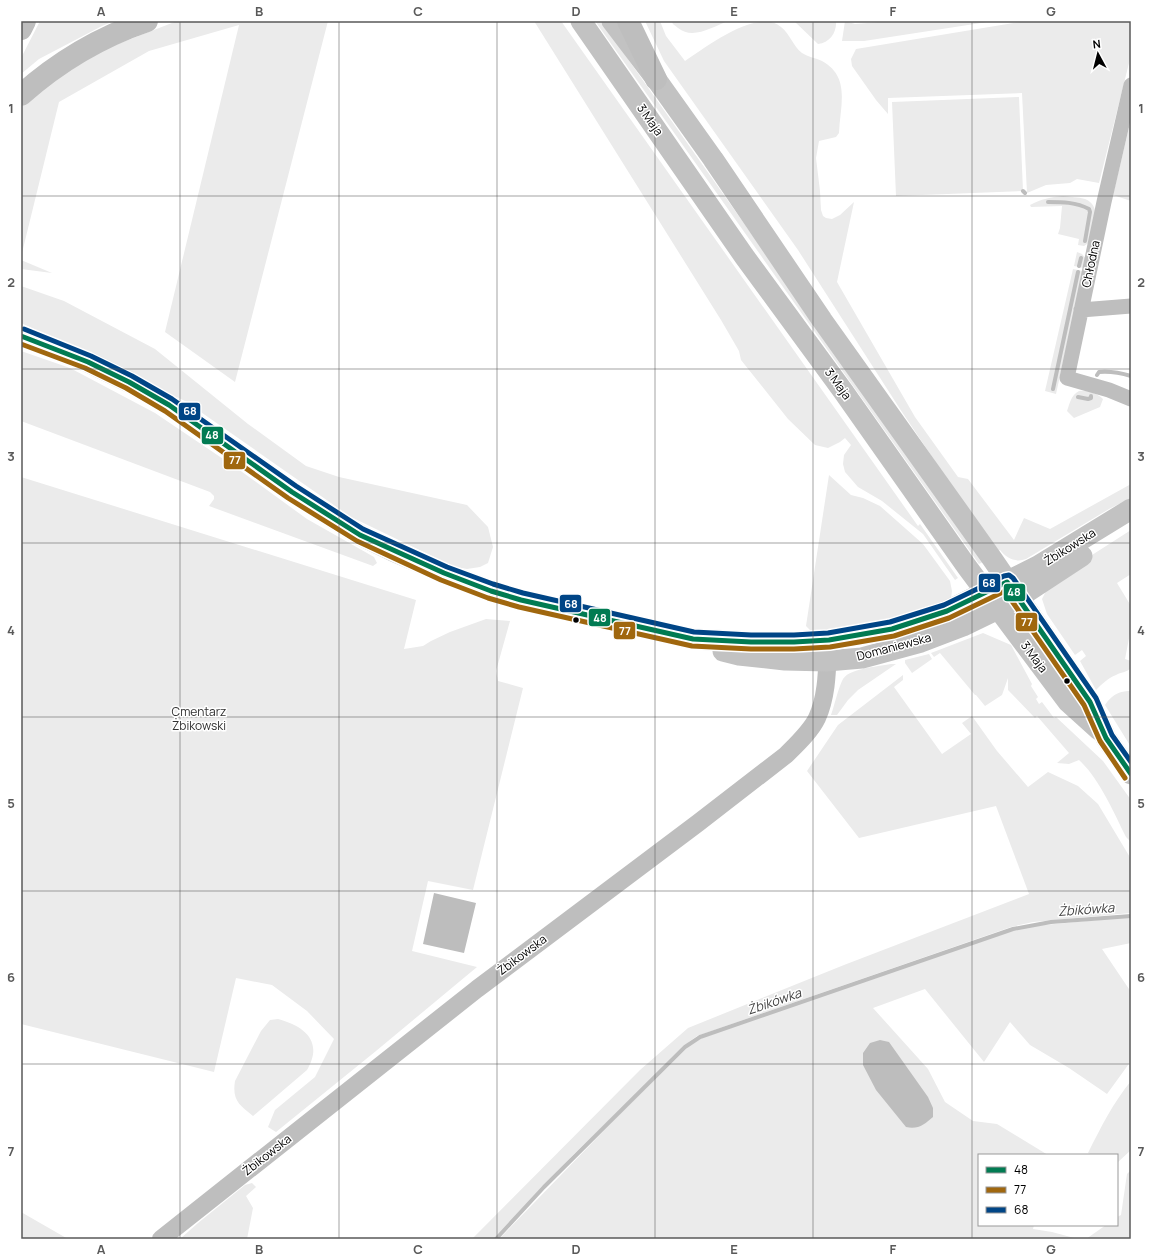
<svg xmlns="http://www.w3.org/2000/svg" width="1152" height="1260" font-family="Manrope,sans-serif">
<rect width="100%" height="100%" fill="#fff"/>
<path fill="#ebebeb" d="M 40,21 L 114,21 L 102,26 L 39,59 L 21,74 L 21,58 Z
M 177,21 L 328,21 L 235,382 L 165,332 L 239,25 L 149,51 L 59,102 L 21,257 L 21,107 L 55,77 L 100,51 Z
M 534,21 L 561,21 L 918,526 L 920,524 L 958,578 L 955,580 L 923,534 L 882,501 L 858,487 L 845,472 L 843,464 L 844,455 L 851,445 L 845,438 L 840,442 L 828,448 L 815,445 L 788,419 L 741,360 L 739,351 L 721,320 Z
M 595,21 L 601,21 L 983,562 L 979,564 Z
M 645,21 L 660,21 L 666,36 L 685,61 C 705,48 758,7 781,27 C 790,34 793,46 802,53 C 808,57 816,58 822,61 C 851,77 840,106 839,133 L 836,137 L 819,141 L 816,158 L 820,191 L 821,210 L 823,216 L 826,218 L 832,219 L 840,215 L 854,202 L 837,282 L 915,417 L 958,477 L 968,479 L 1014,540 L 1024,518 L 1050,529 L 1131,484 L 1131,498 L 1109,509 L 1026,559 C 1016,563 1006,558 1000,550 L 996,552 L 900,409 L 798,250 L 664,61 Z
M 671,21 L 728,21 C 712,27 693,40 678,28 C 675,25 673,25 671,21 Z
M 794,21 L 836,21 C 837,32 830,43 818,44 Z
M 845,21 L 855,24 L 893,21 L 994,21 L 864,41 L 842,41 Z
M 1026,21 L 1131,21 L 1131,55 L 1099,183 L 1077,179 L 1070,183 L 1046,185 L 1027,193 L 1022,93 L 888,98 L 888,114 L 876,100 L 852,66 L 851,59 L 856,49 Z
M 1019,97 L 1023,191 L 896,196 L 892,102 Z
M 1131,119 L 1131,201 L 1113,195 Z
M 1063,196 C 1070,197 1078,197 1085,199 C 1103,206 1093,229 1090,242 L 1084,246 L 1078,245 L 1079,239 L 1058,234 L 1060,228 L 1062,206 L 1031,207 L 1030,205 C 1041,199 1051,197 1063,196 Z
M 1077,252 L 1082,254 L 1086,259 L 1084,268 L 1074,266 Z
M 21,260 L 52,273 L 21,269 Z
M 1073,269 L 1083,271 L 1056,394 L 1045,391 Z
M 21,286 L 64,301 L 155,349 L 248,424 L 306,466 L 339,477 L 467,505 L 488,527 L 493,547 L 488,563 L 480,567 L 467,569 L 456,567 L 436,558 L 351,517 L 185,401 L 21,323 Z
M 21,351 L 70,368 L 155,413 L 238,469 L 307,519 L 374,557 L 377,563 L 373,566 L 209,506 L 214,499 L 214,496 L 210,492 L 21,421 Z
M 1079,391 C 1087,390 1097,393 1103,399 L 1100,407 L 1074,418 L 1067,411 C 1070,403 1071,395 1079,391 Z
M 829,475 L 851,495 L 863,498 L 880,506 L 923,544 L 950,581 L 952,591 L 951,599 L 926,611 L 815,635 L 806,626 Z
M 21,477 L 416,600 L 404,649 L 423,646 L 431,641 L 450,632 L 486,619 L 510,621 L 496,671 L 498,681 L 523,688 L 473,890 L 428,881 L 412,951 L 477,967 L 376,1051 L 276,1132 L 268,1127 L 275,1110 L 315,1077 L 334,1039 L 307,1011 L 272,985 L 236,978 L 214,1072 L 21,1024 Z
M 1131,530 L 1131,574 L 1117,583 L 1131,606 L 1131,628 L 1125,659 L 1131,661 L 1131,668 C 1126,673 1121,672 1116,675 C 1108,678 1102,684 1096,690 L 1080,661 L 1086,656 L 1082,650 L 1075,655 L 1047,614 L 1042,599 L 1046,591 L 1092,555 Z
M 983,633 L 1011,645 L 1032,684 L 1031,686 L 1038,697 L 1036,699 L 1039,704 L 1042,702 L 1054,718 L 1056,717 L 1103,761 L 1131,800 L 1131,842 L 1126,837 C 1114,813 1099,778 1079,760 L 1069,764 L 1057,763 L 1069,753 L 1037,716 L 1035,718 L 1008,690 L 1008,678 L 1002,695 L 985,706 L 976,695 L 975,695 L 940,653 L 934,657 L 931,653 Z
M 929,654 L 932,659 L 912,673 L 905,663 L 905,660 Z
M 891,664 L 896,664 L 858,690 L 848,700 L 837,715 L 831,715 C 835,704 837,692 842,681 C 847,668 877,667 891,664 Z
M 903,675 L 903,680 L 894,687 L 942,754 L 971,734 L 962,723 L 972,716 L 997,751 L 1028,787 L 1048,772 L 1078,786 L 1098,804 L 1131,859 L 1131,913 L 1033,922 L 1011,927 L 697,1036 L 690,1041 L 573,1155 L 494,1239 L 472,1239 L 640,1070 L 688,1028 L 844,965 L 1029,894 L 996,806 L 859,838 L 807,771 L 838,725 Z
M 1128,691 L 1131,691 L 1131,747 L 1105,705 C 1111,696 1117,692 1128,691 Z
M 1131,917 L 1131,943 L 1102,949 L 1131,992 L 1131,1061 L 1107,1094 L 1069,1068 L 1030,1045 L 1010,1022 L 984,1062 L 925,989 L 873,1008 L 928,1069 L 945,1102 L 973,1121 L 997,1124 L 1048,1155 L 979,1155 L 979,1225 L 1034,1225 L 1033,1229 L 1052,1232 L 1078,1239 L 499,1239 L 620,1114 L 691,1044 L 706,1036 L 1014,930 L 1033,926 Z
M 278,1019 C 304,1026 324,1041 307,1070 L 253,1116 C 239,1105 232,1100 235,1081 L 261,1031 L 270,1020 Z
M 1131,1081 L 1131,1150 L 1117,1163 L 1117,1155 L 1093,1155 L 1088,1153 C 1101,1127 1113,1103 1131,1081 Z
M 1131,1170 L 1131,1239 L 1086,1239 L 1106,1225 L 1117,1225 L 1117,1217 L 1121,1215 L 1127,1174 Z
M 252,1183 L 256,1187 L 246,1196 L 253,1208 L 247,1239 L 180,1239 L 198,1223 L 245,1185 Z
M 21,1212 L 68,1239 L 21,1239 Z"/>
<path fill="#bdbdbd" d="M 434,893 L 476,903 L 464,953 L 423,944 Z
M 880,1040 L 889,1042 L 928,1097 L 933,1108 L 933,1117 C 925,1124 918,1130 906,1127 L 876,1090 L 863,1065 L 863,1053 L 870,1043 Z"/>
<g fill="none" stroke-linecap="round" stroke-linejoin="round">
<path stroke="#bdbdbd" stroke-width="4" d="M 1023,191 L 1025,193
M 1048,202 C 1062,202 1076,202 1089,209 L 1090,212 L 1085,241
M 1079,266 L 1081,258
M 1097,375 L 1099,372 C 1110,371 1121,373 1131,376
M 1053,389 L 1078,272
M 1078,397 L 1088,399 L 1091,398 L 1091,396
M 496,1239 L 544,1187 L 685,1047 L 700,1037 L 1013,929 L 1051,922 L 1131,916"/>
<path stroke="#bebebe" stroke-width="15" d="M 1131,85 L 1104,202 L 1067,378 L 1109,390 L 1131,399
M 1081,310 L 1131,306"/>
<path stroke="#bebebe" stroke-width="18" d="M 161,1239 L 477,989 L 698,823 L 786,755 C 796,745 811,731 817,718 C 827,696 827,671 828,647"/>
<path stroke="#c2c2c2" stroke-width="21" d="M 581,21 L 744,256 L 843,391 L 967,567 L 1068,702 L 1099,730
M 612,21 L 656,79 L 713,159 L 822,320 L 993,560 L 1090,702 L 1106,738 L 1131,774
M 21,336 L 88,362 L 129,382 L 169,405 L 292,492 L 360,535 L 393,551 L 444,573 L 491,591 L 521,600 L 693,639 L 751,642 L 794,642 L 829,640 L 892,629 L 921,620 L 947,611 L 1038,566 L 1131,509
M 723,651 L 739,655 L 785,660 L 827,661 L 862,658 L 921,642 L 963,626 L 998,609 L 1018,598 L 1082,556"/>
<path stroke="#bebebe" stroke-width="22" d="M 628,21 L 656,79
M 21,29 L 25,21
M 21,95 C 58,62 100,37 147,21"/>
<defs>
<path id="bus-1" d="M 21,336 L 88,362 L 129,382 L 169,405 L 292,492 L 360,535 L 444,573 L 491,591 L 521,600 L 693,639 L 751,642 L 794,642 L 829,640 L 892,629 L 947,611 L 1007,582 L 1090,702 L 1106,738 L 1131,774"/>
<path id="bus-2" d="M 21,344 L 85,368 L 126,388 L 165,411 L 288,498 L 357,541 L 441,580 L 488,598 L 519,607 L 692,646 L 751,649 L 794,649 L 830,647 L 894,636 L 949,618 L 1005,591 L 1084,705 L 1100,741 L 1125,778"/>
<path id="bus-3" d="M 24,329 L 91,356 L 132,376 L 172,399 L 296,486 L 363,529 L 447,567 L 493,584 L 523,593 L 694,632 L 751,635 L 794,635 L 828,633 L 890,622 L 944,605 L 1004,576 L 1009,575 L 1013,578 L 1096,698 L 1112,735 L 1131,762"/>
</defs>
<use href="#bus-1" stroke="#fff" stroke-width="8"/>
<use href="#bus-2" stroke="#fff" stroke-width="8"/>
<use href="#bus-3" stroke="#fff" stroke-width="8"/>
<use href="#bus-1" stroke="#017b52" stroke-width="5"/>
<use href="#bus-2" stroke="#a0670e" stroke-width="5"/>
<use href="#bus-3" stroke="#004586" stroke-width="5"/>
</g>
<path fill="none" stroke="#595959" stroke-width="1" stroke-opacity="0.55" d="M 180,21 L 180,1239M 339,21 L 339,1239M 497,21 L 497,1239M 655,21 L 655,1239M 813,21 L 813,1239M 972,21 L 972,1239M 21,196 L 1131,196M 21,369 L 1131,369M 21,543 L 1131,543M 21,717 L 1131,717M 21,891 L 1131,891M 21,1064 L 1131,1064"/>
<g fill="#000" stroke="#fff" stroke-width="1.5">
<circle cx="576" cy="620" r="3.5"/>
<circle cx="1067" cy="681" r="3.5"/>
</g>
<g text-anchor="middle" stroke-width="3" stroke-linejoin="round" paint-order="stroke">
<g font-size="12" fill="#000" stroke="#fff">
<text transform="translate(650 120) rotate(55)" y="4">3 Maja</text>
<text transform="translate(1091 264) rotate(-78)" y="4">Chłodna</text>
<text transform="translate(838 384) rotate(54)" y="4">3 Maja</text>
<text transform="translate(1070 547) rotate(-32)" y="4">Żbikowska</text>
<text transform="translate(894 647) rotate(-15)" y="4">Domaniewska</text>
<text transform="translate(1034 657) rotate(53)" y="4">3 Maja</text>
<text transform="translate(522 955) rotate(-37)" y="4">Żbikowska</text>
<text transform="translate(267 1155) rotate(-38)" y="4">Żbikowska</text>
</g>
<g font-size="12" fill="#313131" stroke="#fff">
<text x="199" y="716">Cmentarz<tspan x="199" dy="14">Żbikowski</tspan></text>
</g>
<g font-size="13" font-style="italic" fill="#424242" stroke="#fff">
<text transform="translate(1086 909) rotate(-4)" y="5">Żbikówka</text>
<text transform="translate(774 1001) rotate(-19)" y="5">Żbikówka</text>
</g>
</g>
<g stroke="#fff" stroke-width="1.5">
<rect x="178" y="402" width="23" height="19" rx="4" fill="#004586"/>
<rect x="201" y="426" width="23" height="19" rx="4" fill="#017b52"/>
<rect x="223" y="451" width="23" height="19" rx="4" fill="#a0670e"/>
<rect x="978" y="573" width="23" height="20" rx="4" fill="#004586"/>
<rect x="1003" y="583" width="23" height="19" rx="4" fill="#017b52"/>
<rect x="559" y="594" width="23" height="19" rx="4" fill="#004586"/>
<rect x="588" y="608" width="23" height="19" rx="4" fill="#017b52"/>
<rect x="1015" y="612" width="23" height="20" rx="4" fill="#a0670e"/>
<rect x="613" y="621" width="23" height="19" rx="4" fill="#a0670e"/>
</g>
<g font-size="11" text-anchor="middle" font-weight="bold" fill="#fff">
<text x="190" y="415">68</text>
<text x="212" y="439">48</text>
<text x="235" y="464">77</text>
<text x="989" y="587">68</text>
<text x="1014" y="596">48</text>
<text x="571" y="608">68</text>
<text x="600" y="622">48</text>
<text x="1027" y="626">77</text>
<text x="625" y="635">77</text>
</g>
<rect width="1152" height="1260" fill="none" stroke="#ffffff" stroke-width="44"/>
<rect x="978" y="1154" width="140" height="72" fill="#ffffff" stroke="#999999"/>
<rect x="986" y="1167" width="20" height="6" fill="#017b52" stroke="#999999"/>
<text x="1014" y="1174" font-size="12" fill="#000000">48</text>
<rect x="986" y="1187" width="20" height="6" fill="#a0670e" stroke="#999999"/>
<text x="1014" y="1194" font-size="12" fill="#000000">77</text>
<rect x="986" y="1207" width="20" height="6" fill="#004586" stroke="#999999"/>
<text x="1014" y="1214" font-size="12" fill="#000000">68</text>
<g transform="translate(1098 54) rotate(353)" stroke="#ffffff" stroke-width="3" paint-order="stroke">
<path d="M0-3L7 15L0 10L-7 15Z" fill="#000000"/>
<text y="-6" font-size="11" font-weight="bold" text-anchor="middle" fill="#000000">N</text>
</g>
<rect x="22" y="22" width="1108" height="1216" fill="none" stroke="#595959" stroke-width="1.5"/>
<g font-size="13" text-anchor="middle" font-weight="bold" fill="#595959">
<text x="101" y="16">A</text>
<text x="259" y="16">B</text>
<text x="418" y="16">C</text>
<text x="576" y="16">D</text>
<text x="734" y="16">E</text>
<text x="893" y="16">F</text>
<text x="1051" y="16">G</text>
<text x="11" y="113">1</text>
<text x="1141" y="113">1</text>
<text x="11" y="287">2</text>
<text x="1141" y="287">2</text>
<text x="11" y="461">3</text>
<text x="1141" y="461">3</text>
<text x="11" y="635">4</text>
<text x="1141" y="635">4</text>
<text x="11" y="808">5</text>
<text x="1141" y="808">5</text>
<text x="11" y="982">6</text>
<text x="1141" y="982">6</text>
<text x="11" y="1156">7</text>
<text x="1141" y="1156">7</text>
<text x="101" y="1254">A</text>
<text x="259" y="1254">B</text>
<text x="418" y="1254">C</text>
<text x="576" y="1254">D</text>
<text x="734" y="1254">E</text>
<text x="893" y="1254">F</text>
<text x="1051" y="1254">G</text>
</g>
</svg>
